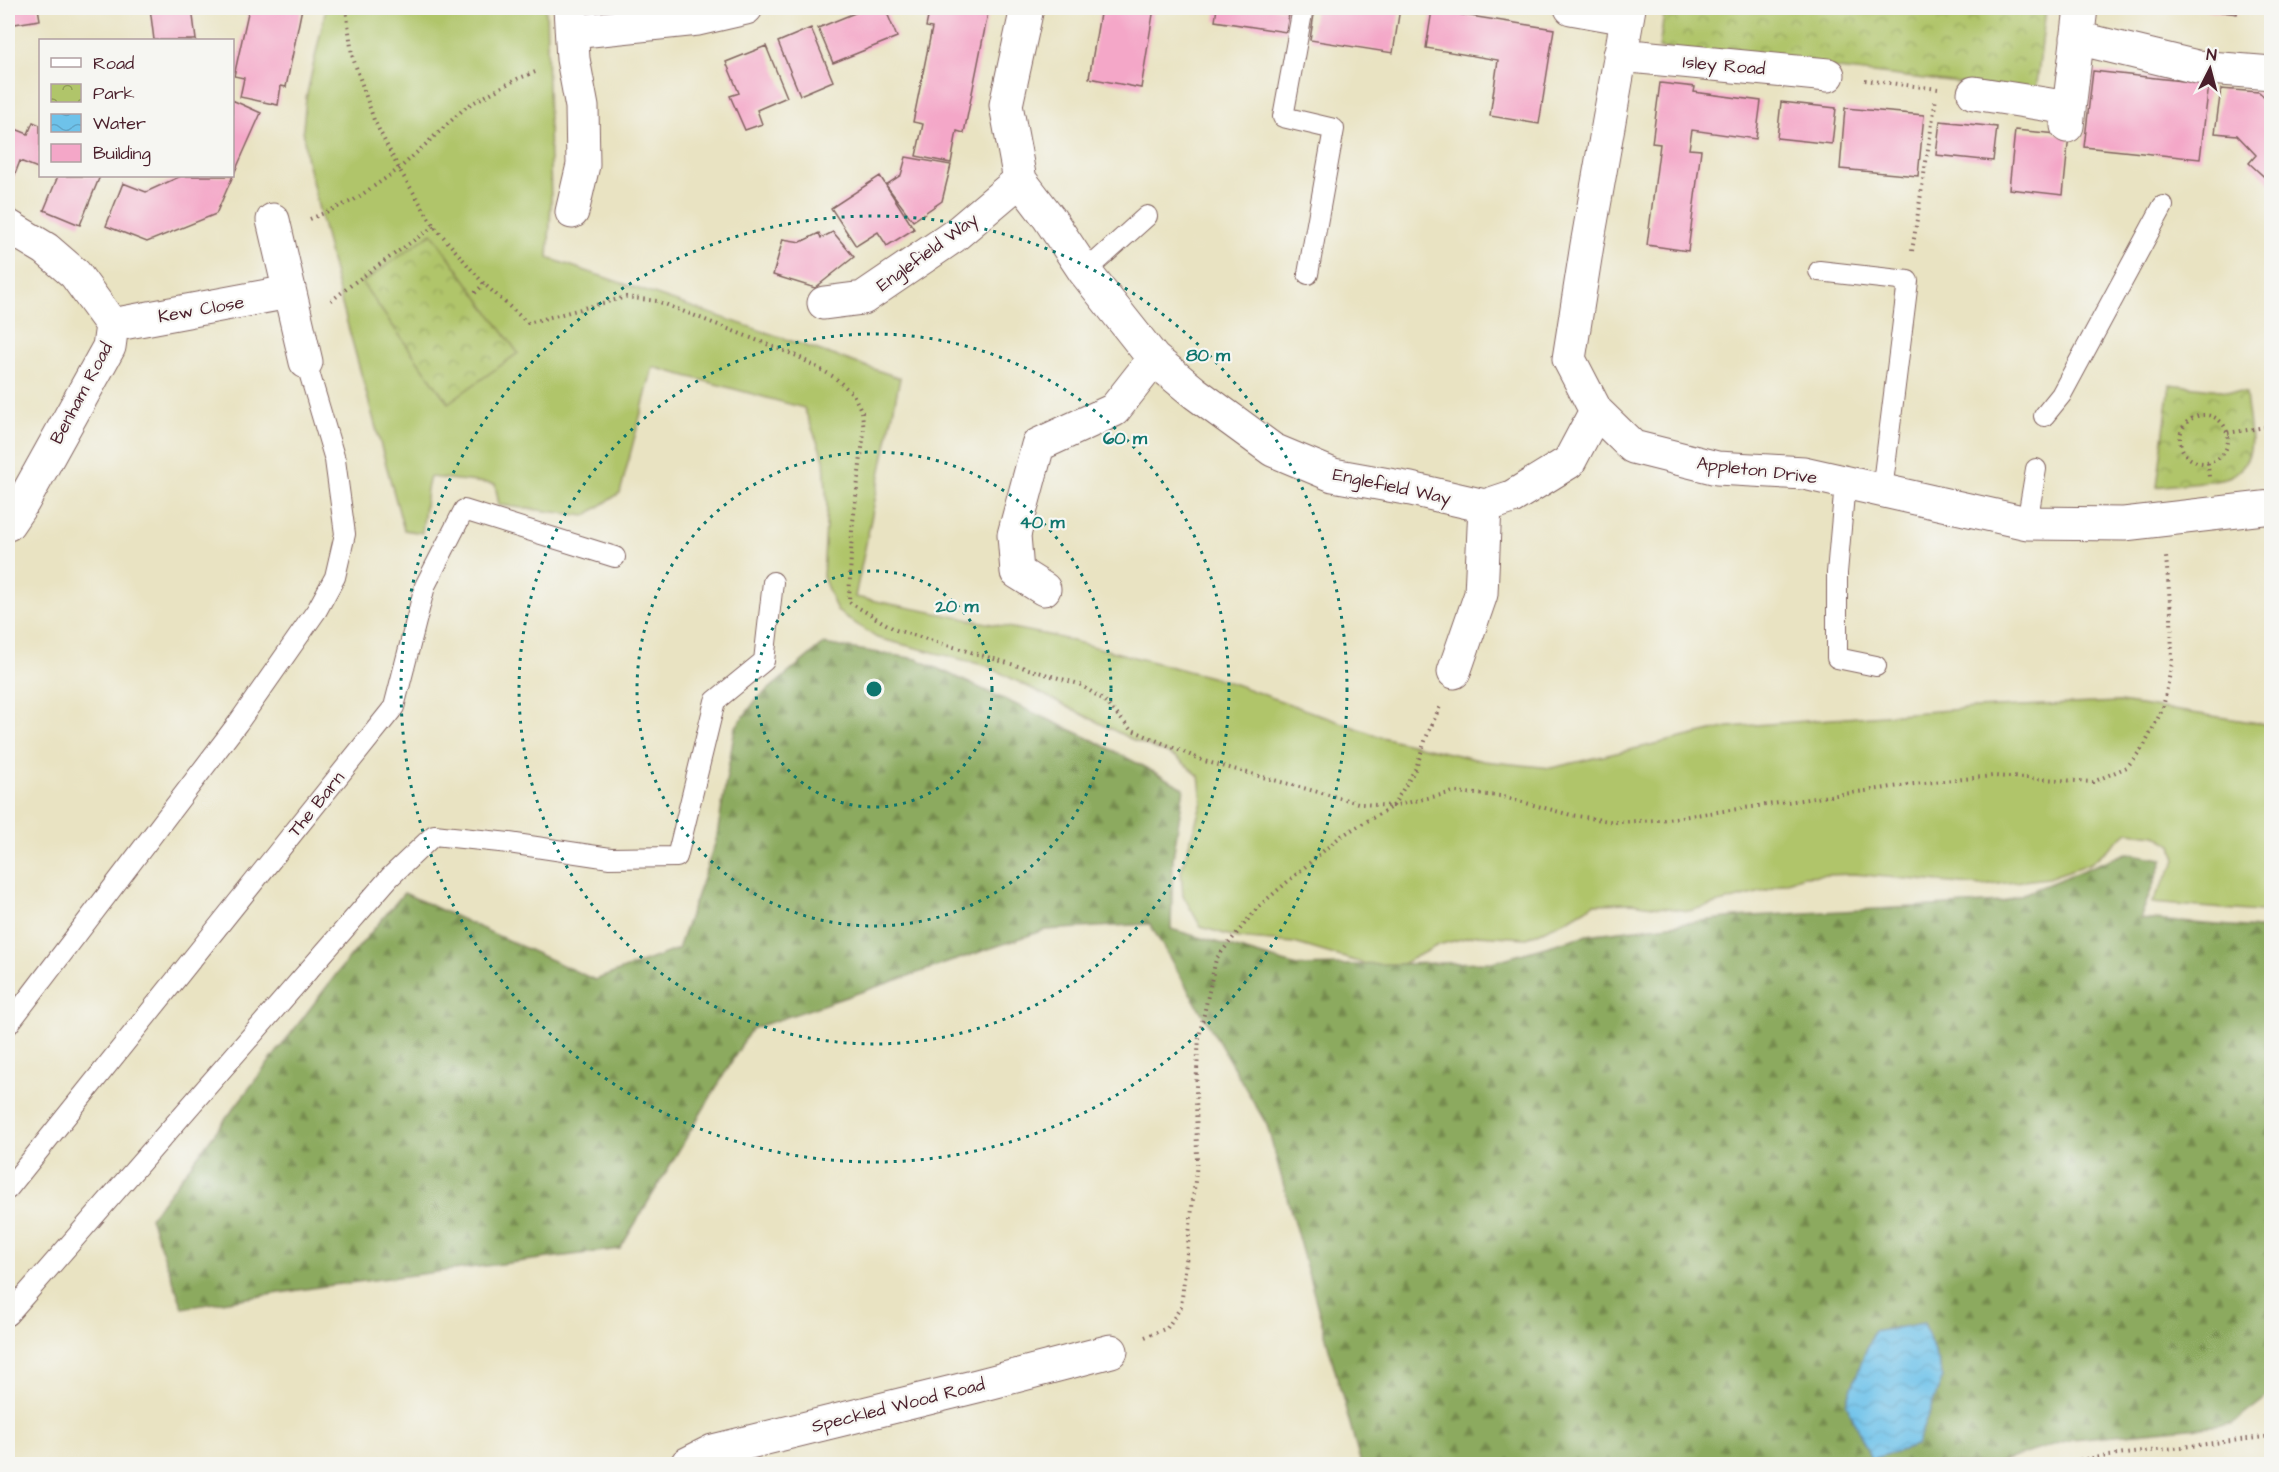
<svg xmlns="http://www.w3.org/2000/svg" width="2279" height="1472" font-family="'Architects Daughter',sans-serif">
<defs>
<pattern id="forest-firs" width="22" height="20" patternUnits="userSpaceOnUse" patternTransform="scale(1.5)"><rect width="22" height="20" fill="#8caa5e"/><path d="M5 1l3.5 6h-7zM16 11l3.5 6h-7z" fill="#748a4e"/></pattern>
<pattern id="park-crowns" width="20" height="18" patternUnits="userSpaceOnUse" patternTransform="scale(1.5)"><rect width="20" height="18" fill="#b0c56a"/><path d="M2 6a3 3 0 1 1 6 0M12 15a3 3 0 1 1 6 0" fill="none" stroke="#919f57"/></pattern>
<pattern id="water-waves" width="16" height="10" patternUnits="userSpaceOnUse" patternTransform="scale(1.5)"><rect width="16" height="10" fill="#6ec2ea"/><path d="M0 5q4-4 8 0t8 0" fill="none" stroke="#61a6c9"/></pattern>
</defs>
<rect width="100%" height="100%" fill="#f6f6f2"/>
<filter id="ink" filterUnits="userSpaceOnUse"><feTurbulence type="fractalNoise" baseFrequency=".0167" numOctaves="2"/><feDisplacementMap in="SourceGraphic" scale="12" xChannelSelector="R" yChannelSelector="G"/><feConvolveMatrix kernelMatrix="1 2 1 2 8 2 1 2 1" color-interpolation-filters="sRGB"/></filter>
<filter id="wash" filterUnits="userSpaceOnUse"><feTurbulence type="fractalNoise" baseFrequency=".008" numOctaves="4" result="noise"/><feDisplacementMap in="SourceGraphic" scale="24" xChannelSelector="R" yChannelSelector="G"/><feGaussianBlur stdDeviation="1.35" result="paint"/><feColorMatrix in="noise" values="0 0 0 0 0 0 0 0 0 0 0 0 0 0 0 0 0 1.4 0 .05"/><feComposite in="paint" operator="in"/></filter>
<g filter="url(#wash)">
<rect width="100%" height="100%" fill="#e9e3c2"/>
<path fill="#b0c56a" stroke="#7d724a" stroke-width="1.5" d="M 326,8 L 546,8 L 551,203 L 548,258 L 900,378 L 855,597 L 1053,636 L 1226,681 L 1381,737 L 1483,761 L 1551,768 L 1729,727 L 1975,708 L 2120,702 L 2271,725 L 2271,913 L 2152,903 L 2176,860 L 2172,845 L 2156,835 L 2128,832 L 2091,863 L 2048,878 L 1982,886 L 1854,874 L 1803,876 L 1765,891 L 1689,911 L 1632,903 L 1594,904 L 1569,919 L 1527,938 L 1477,935 L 1438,945 L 1389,971 L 1294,943 L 1238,938 L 1201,927 L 1183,895 L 1181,871 L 1202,802 L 1199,776 L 1176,757 L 1131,739 L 987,666 L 877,638 L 837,611 L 823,577 L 827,506 L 824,459 L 804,408 L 653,367 L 620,493 L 585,516 L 499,505 L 495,484 L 430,477 L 427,489 L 422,533 L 404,530 L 340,297 L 306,156 L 303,128 L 306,98 Z"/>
<path fill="url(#forest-firs)" stroke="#6b6444" stroke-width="1.5" d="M 823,644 L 917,659 L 1095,741 L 1184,788 L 1173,858 L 1171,929 L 1297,966 L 1493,962 L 1587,935 L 1735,917 L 2003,902 L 2126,853 L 2163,859 L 2140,919 L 2271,929 L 2271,1394 L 2232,1424 L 2072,1439 L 1994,1464 L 1361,1464 L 1267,1125 L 1150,924 L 1045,930 L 751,1029 L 620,1249 L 325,1286 L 183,1308 L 150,1218 L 341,968 L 404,893 L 595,980 L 678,949 L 716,841 L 735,728 L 756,700 Z"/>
<path fill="url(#park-crowns)" stroke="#7d724a" stroke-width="1.5" d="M 1665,8 L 2046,8 L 2036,92 L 1659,48 Z
M 432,233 L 518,353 L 448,403 L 362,283 Z
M 2170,384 L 2246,393 C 2247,411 2253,432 2250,450 C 2248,460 2241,471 2231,476 C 2219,482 2174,484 2157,487 Z"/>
<path fill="url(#water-waves)" stroke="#5c708a" stroke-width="1.5" d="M 1924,1323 L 1943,1377 L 1916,1446 L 1871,1459 L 1846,1403 L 1873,1332 Z"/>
<g id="blocks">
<path fill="#f4a7c8" d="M 8,8 L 38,8 L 40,20 L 8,25 Z
M 150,8 L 192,8 L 196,40 L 154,40 Z
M 249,8 L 302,8 L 286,87 L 281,86 L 278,105 L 240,97 L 244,78 L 234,76 Z
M 867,8 L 885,8 L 897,37 L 833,63 L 818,28 Z
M 930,8 L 989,8 L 964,133 L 957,131 L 951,163 L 916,156 L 923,124 L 913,122 L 932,28 L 926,27 Z
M 1101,8 L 1154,8 L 1141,88 L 1089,78 Z
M 1217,8 L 1290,8 L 1286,32 L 1215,21 Z
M 1315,8 L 1400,8 L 1393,53 L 1310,40 Z
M 2193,8 L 2238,8 L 2237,14 Z
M 1432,10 L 1554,29 L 1539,124 L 1490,116 L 1498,60 L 1426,48 Z
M 811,28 L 833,81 L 800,95 L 778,42 Z
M 766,46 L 787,97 L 757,110 L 762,124 L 745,130 L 730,96 L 739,93 L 726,62 Z
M 2093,71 L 2209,84 L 2200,159 L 2084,147 Z
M 1660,83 L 1695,87 L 1694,92 L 1761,101 L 1756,139 L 1692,130 L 1689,149 L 1701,150 L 1688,251 L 1647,245 L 1660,144 L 1652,143 Z
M 2221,89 L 2259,92 L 2272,104 L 2272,184 L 2249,163 L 2256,155 L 2237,135 L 2215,133 Z
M 232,100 L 261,113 L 216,214 L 147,242 L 106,226 L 123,183 L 146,192 L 181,176 L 232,176 Z
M 1781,102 L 1836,108 L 1832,144 L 1777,138 Z
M 1845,108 L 1924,115 L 1918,176 L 1840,169 Z
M 1940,121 L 1997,127 L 1993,161 L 1936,155 Z
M 33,122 L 40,125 L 40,169 L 20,161 L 12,182 L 8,180 L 8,126 L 28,134 Z
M 2015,130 L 2069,135 L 2063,195 L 2009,189 Z
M 906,157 L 951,165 L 942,201 L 913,221 L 886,185 L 901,175 Z
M 58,176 L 100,176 L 80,225 L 44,210 Z
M 880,176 L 914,229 L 887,246 L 878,232 L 856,246 L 831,208 Z
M 833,232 L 854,257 L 815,288 L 773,275 L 783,239 L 801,242 L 819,233 L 821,238 Z"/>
</g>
</g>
<g filter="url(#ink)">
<use href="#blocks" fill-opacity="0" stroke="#826460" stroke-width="1.5"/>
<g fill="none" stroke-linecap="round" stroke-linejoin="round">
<defs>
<path id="lane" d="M 1303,8 L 1283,117 L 1334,129 L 1308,274
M 1819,271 L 1908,281 L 1882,491
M 1085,272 L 1147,216
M 2044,416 L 2061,395 L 2163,206
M 1845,483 L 1837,573 L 1837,658 L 1876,666
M 2027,523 L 2036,469
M 8,1025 L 238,723 L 317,610 L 335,577 L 345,534 L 335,460 L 306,362
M 8,1189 L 394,707 L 425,586 L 464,510 L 615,557
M 8,1315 L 390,877 L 434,835 L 509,843 L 610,858 L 677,857 L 715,701 L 764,661 L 773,582"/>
<path id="street" d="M 570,8 L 573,59 L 582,107 L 583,165 L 572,212
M 1027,8 L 1006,105 L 1020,180 L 1049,218 L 1085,272 L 1154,359 L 1195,393 L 1273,450 L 1333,475 L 1411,489 L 1485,506 L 1512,497 L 1569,462 L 1596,411
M 1571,8 L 1627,18
M 1629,8 L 1587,245 L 1569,359 L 1596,411 L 1633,447 L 1717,468 L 1804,473 L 2027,523 L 2124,524 L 2272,507
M 572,32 L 698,19 L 746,8
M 2077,38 L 2197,67 L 2272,73
M 1620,55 L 1828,75
M 1974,93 L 2069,108
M 2067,126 L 2081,8
M 273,220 L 306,362
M 8,226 L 46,249 L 75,274 L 112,325 L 109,347 L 23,502 L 8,524
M 824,303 L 863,298 L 954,236 L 1020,180
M 112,325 L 289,292
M 1044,589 L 1017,572 L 1014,535 L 1038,445 L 1114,410 L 1154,359
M 1454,672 L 1481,594 L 1485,506
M 687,1464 L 713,1451 L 977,1386 L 1111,1351"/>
</defs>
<use href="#lane" stroke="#826460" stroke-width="22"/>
<use href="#street" stroke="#826460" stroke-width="35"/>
<path stroke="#826460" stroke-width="4" stroke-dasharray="1.5 4.5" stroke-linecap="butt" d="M 346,8 L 352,55 L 374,120 L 399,169 L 434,226 L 484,284 L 528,323 L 626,297 L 657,301 L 797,356 L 834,377 L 853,394 L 862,412 L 864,432 L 852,530 L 849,602 L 896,630 L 1079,684 L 1104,700 L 1130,729 L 1204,761 L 1362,804 L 1393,806 L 1454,792 L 1500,796 L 1571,815 L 1615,822 L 1660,820 L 1914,784 L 1993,776 L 2093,782 L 2127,767 L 2144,746 L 2163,708 L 2172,663 L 2171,613 L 2166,557
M 1865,80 L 1938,89
M 310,219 L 354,200 L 399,169 L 467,106 L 517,79 L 538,71
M 1912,251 L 1936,98
M 475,293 L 484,284
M 331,301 L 355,282 L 434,226
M2180 439a24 24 0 1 1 48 0a24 24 0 1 1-48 0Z
M 2228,433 L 2272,426
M 2208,463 L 2209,478
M 1145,1337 L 1167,1328 L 1181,1307 L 1197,1163 L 1196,1087 L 1199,1037 L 1216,959 L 1258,907 L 1341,836 L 1393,806 L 1416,768 L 1426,738 L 1441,704
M 2044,1464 L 2272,1436"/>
<use href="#lane" stroke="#fff" stroke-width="20"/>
<use href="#street" stroke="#fff" stroke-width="33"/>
</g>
</g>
<g fill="none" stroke="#0f766e" stroke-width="3" stroke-dasharray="3 6">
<circle cx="874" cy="689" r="118"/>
<circle cx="874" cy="689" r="237"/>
<circle cx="874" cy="689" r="355"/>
<circle cx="874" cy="689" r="473"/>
</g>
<g text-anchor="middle" stroke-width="4.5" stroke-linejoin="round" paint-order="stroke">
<g font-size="18" fill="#4a1f2b" stroke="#f6f6f2">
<text transform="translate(1724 65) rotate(5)" y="6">Isley Road</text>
<text transform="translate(927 252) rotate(-36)" y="6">Englefield Way</text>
<text transform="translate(201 309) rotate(-10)" y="6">Kew Close</text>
<text transform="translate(81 393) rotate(-62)" y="6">Benham Road</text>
<text transform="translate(1757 470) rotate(7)" y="6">Appleton Drive</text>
<text transform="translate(1392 486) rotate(12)" y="6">Englefield Way</text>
<text transform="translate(316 804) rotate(-51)" y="6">The Barn</text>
<text transform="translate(898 1405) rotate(-14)" y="6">Speckled Wood Road</text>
</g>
</g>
<circle cx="874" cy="689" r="9" fill="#0f766e" stroke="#f6f6f2" stroke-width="3"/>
<g font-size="18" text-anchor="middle" font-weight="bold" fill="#0f766e" stroke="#f6f6f2" stroke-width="4.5" stroke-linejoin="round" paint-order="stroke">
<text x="1208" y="361">80 m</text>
<text x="1125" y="444">60 m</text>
<text x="1042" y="528">40 m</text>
<text x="957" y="612">20 m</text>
</g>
<rect width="2279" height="1472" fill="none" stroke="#f6f6f2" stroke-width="30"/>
<rect x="39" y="39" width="195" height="138" fill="#f6f6f2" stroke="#b1a0a2" stroke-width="1.5"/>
<rect x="51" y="58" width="30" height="9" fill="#ffffff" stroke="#b1a0a2" stroke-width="1.5"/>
<text x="93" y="69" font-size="18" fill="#4a1f2b">Road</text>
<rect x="51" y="84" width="30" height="18" fill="url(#park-crowns)" stroke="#b1a0a2" stroke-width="1.5"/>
<text x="93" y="99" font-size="18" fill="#4a1f2b">Park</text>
<rect x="51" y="114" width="30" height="18" fill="url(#water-waves)" stroke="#b1a0a2" stroke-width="1.5"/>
<text x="93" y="129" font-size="18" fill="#4a1f2b">Water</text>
<rect x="51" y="144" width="30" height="18" fill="#f4a7c8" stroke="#b1a0a2" stroke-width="1.5"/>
<text x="93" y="159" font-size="18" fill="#4a1f2b">Building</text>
<g transform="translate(2210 69) rotate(6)" stroke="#f6f6f2" stroke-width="4.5" paint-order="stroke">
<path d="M0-4.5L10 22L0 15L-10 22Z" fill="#4a1f2b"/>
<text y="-9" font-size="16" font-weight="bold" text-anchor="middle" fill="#4a1f2b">N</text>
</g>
</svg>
